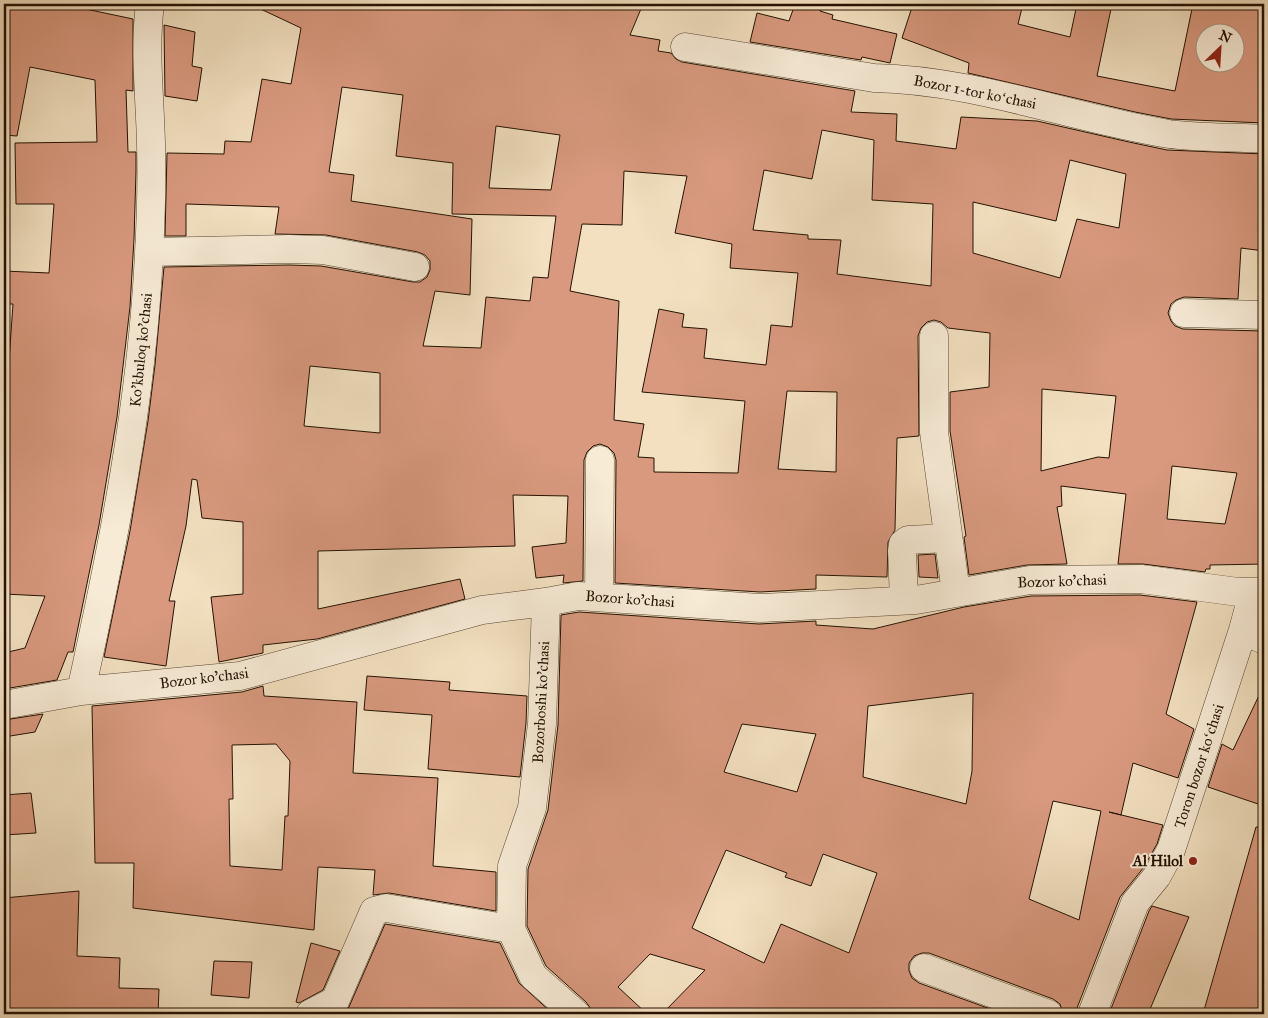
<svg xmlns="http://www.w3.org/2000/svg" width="1268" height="1018" font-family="'IM FELL Great Primer',serif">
<rect width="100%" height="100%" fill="#f2e0c0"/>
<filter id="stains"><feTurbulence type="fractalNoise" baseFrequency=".004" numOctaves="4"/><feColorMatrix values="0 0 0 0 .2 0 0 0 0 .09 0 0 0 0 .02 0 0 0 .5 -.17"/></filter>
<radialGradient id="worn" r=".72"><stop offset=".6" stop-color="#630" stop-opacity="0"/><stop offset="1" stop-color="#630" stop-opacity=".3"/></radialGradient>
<path fill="#d8997e" stroke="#241202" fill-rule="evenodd" d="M 4,4 L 62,4 L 133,19 L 133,91 L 126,90 L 128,152 L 136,152 L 136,171 L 134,239 L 130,307 L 117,417 L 99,525 L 73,652 L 68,652 L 57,680 L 4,689 L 4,653 L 25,648 L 45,596 L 4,594 L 4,360 L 9,361 L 13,304 L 4,304 L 4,271 L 49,273 L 54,204 L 16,204 L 15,143 L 97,142 L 95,80 L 30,67 L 17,136 L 4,135 Z
M 250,4 L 643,4 L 630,35 L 660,40 L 658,51 L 671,53 L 676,59 L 682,62 L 855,91 L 851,112 L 897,114 L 896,141 L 956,149 L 961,117 L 1037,121 L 1129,142 L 1167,150 L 1264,154 L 1264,251 L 1241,248 L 1238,299 L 1184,297 L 1176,300 L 1171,304 L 1168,313 L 1171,321 L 1175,326 L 1183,329 L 1264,331 L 1264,564 L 1210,565 L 1210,569 L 1206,569 L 1205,572 L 1143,564 L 1118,564 L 1126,494 L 1061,486 L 1062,506 L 1057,507 L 1067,564 L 1027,565 L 969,575 L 964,537 L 966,536 L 950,431 L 950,392 L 989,387 L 990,333 L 948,328 L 941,322 L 934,320 L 927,322 L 921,328 L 918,336 L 919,436 L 897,438 L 895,530 L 888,542 L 887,577 L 816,575 L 816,589 L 760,592 L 615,583 L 616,460 L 614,453 L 608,447 L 600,444 L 593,446 L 587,452 L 584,460 L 583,581 L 563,583 L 564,575 L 536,578 L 532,547 L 566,543 L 568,496 L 513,495 L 515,546 L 318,551 L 318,609 L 460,579 L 465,599 L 317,639 L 263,645 L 263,653 L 219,662 L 211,597 L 243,594 L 243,522 L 202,518 L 197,480 L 192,479 L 186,526 L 169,601 L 175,601 L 166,666 L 104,657 L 130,531 L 148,421 L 155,365 L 164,267 L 289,265 L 321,266 L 413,282 L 420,282 L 427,277 L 430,270 L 430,261 L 425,255 L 418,252 L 326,235 L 275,234 L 279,207 L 186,204 L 186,236 L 165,236 L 167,153 L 224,154 L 225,141 L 251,142 L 262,79 L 291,84 L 301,28 ZM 342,87 L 403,95 L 396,156 L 453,163 L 452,214 L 556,216 L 548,278 L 533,277 L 530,301 L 486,297 L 481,348 L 423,346 L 435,291 L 470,295 L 472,219 L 351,201 L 354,175 L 329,172 ZM 496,126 L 560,135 L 551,190 L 489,188 ZM 822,130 L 874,140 L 872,200 L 933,204 L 931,286 L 837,274 L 841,240 L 808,239 L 808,235 L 753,230 L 764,170 L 812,179 ZM 1070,160 L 1126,174 L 1119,228 L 1077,219 L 1060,278 L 973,253 L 973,202 L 1056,221 ZM 624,171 L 687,176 L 675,233 L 732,244 L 730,268 L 798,273 L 792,327 L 771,325 L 766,365 L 704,358 L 707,329 L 682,327 L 684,314 L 659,309 L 642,392 L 745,401 L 738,473 L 654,472 L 654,458 L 638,457 L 644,424 L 614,420 L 619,301 L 570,291 L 582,224 L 622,225 ZM 310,366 L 380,373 L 380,433 L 304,426 ZM 1042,389 L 1116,396 L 1109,458 L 1098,457 L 1041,471 ZM 787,391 L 837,392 L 836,472 L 778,469 ZM 1172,466 L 1237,473 L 1225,524 L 1167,519 Z
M 795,4 L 822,4 L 820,11 L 833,15 L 832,19 L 897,34 L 890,63 L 862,57 L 861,60 L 750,42 L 757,13 L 789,21 Z
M 913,4 L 1023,4 L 1018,24 L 1070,37 L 1077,4 L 1112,4 L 1097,76 L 1175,91 L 1193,4 L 1253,4 L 1264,6 L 1264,123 L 1171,119 L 1135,112 L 968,73 L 969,63 L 902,38 ZM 1206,32 L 1236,32 L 1236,62 L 1206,62 Z
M 164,25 L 195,32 L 192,66 L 202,68 L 197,101 L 165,96 Z
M 935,554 L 938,578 L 919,577 L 918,555 Z
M 1140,595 L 1197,602 L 1166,714 L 1194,729 L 1178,778 L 1133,763 L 1121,815 L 1109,812 L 1163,825 L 1157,844 L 1144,867 L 1120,897 L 1077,1008 L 1077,1014 L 1063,1014 L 1060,1004 L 1053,999 L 929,953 L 922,953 L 914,956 L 909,963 L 909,971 L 912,978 L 919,983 L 1004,1014 L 662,1014 L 705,970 L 650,954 L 618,987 L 647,1014 L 591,1014 L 591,1009 L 586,1002 L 546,966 L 527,926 L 528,869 L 548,810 L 558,725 L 561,615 L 579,612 L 759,624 L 816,621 L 816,625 L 873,629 L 964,607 L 1031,596 ZM 973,693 L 972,771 L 966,804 L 863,777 L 868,706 ZM 742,724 L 816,734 L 797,792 L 724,772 ZM 1053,801 L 1101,811 L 1079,920 L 1029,899 ZM 726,850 L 787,873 L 785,877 L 811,886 L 823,854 L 877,873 L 849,953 L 781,924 L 764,963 L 692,928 Z
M 367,676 L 450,682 L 449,690 L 527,696 L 526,723 L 520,777 L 428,769 L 432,715 L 364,710 Z
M 1264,685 L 1264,806 L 1208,787 L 1222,744 L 1233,750 Z
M 263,686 L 264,696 L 357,702 L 353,773 L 438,778 L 433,866 L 496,872 L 496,911 L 389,893 L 373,895 L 375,870 L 318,867 L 314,930 L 133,908 L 134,863 L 95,863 L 92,706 L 242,692 ZM 276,744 L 290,761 L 288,816 L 285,816 L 282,870 L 230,866 L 229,799 L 233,799 L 232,745 Z
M 43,714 L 35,732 L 4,737 L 4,720 Z
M 31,793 L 36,833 L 4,835 L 4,795 Z
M 1256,827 L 1264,828 L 1264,1014 L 1203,1014 Z
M 79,891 L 77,956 L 120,958 L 119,988 L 159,989 L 158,1014 L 4,1014 L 4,898 Z
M 1152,906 L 1189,917 L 1148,1014 L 1109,1014 L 1149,911 Z
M 385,924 L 500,943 L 519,983 L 553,1014 L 343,1014 L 349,1007 Z
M 311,943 L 340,951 L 323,990 L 299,1003 L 296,1002 Z
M 214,961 L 252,962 L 249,998 L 211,995 Z"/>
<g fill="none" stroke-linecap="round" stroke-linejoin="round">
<defs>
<path id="minor" d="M 685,47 L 874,78 C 976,80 1070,118 1169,134 C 1198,138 1234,137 1264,139
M 149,252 L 289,249 L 323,250 L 415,267
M 1184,313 L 1264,315
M 934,336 L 934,432 L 956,593
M 599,597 L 600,460
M 904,600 L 902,551 L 903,544 L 908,540 L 948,538
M 546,602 L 542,724 L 532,808 L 512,866 L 511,929 L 533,976 L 576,1014
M 1243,630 L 1264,640
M 81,691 C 113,546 142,402 149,253 C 151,217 152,180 151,144 C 150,97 144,50 150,4
M 4,705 L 81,691 L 240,676 L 482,610 L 546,602 L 578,596 L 760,608 L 916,600 L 1030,580 L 1141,579 L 1238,592 L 1264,592
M 924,968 L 1048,1014
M 310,1014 L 335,1001 L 374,911 L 386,908 L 511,929
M 1092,1014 L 1135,903 L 1157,876 L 1171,850 L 1243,630 L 1253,593"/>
</defs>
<use href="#minor" stroke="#584632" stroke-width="29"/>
<use href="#minor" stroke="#f7ebd6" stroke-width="28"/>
</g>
<circle fill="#8f2418" stroke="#f7ebd6" stroke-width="2" cx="1193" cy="861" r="5"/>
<g text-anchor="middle" stroke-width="4" stroke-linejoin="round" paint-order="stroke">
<g font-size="15" fill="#241202" stroke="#f7ebd6">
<text transform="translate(975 92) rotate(11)" y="5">Bozor 1-tor koʻchasi</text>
<text transform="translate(141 350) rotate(-84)" y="5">Ko'kbuloq ko'chasi</text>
<text transform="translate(1062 581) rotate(-2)" y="5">Bozor ko'chasi</text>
<text transform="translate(630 599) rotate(4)" y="5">Bozor ko'chasi</text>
<text transform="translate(204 678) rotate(-7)" y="5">Bozor ko'chasi</text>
<text transform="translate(541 702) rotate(-87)" y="5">Bozorboshi ko'chasi</text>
<text transform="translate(1199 766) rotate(-72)" y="5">Toron bozor koʻchasi</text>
</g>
<g font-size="15" font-weight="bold" fill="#241202" stroke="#f7ebd6" text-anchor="end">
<text x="1183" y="866">Al Hilol</text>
</g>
</g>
<rect width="1268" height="1018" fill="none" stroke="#f2e0c0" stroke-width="20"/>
<rect x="5" y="5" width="1258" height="1008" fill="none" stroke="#241202" stroke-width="2.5"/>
<rect x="10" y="10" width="1248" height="998" fill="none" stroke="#241202"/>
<g transform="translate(1220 48) rotate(25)"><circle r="24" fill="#f7ebd6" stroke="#a39481"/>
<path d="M0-4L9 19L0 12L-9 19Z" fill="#8f2418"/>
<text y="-8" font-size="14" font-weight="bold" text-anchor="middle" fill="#241202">N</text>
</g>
<rect width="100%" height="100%" filter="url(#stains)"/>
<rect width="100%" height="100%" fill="url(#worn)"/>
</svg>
